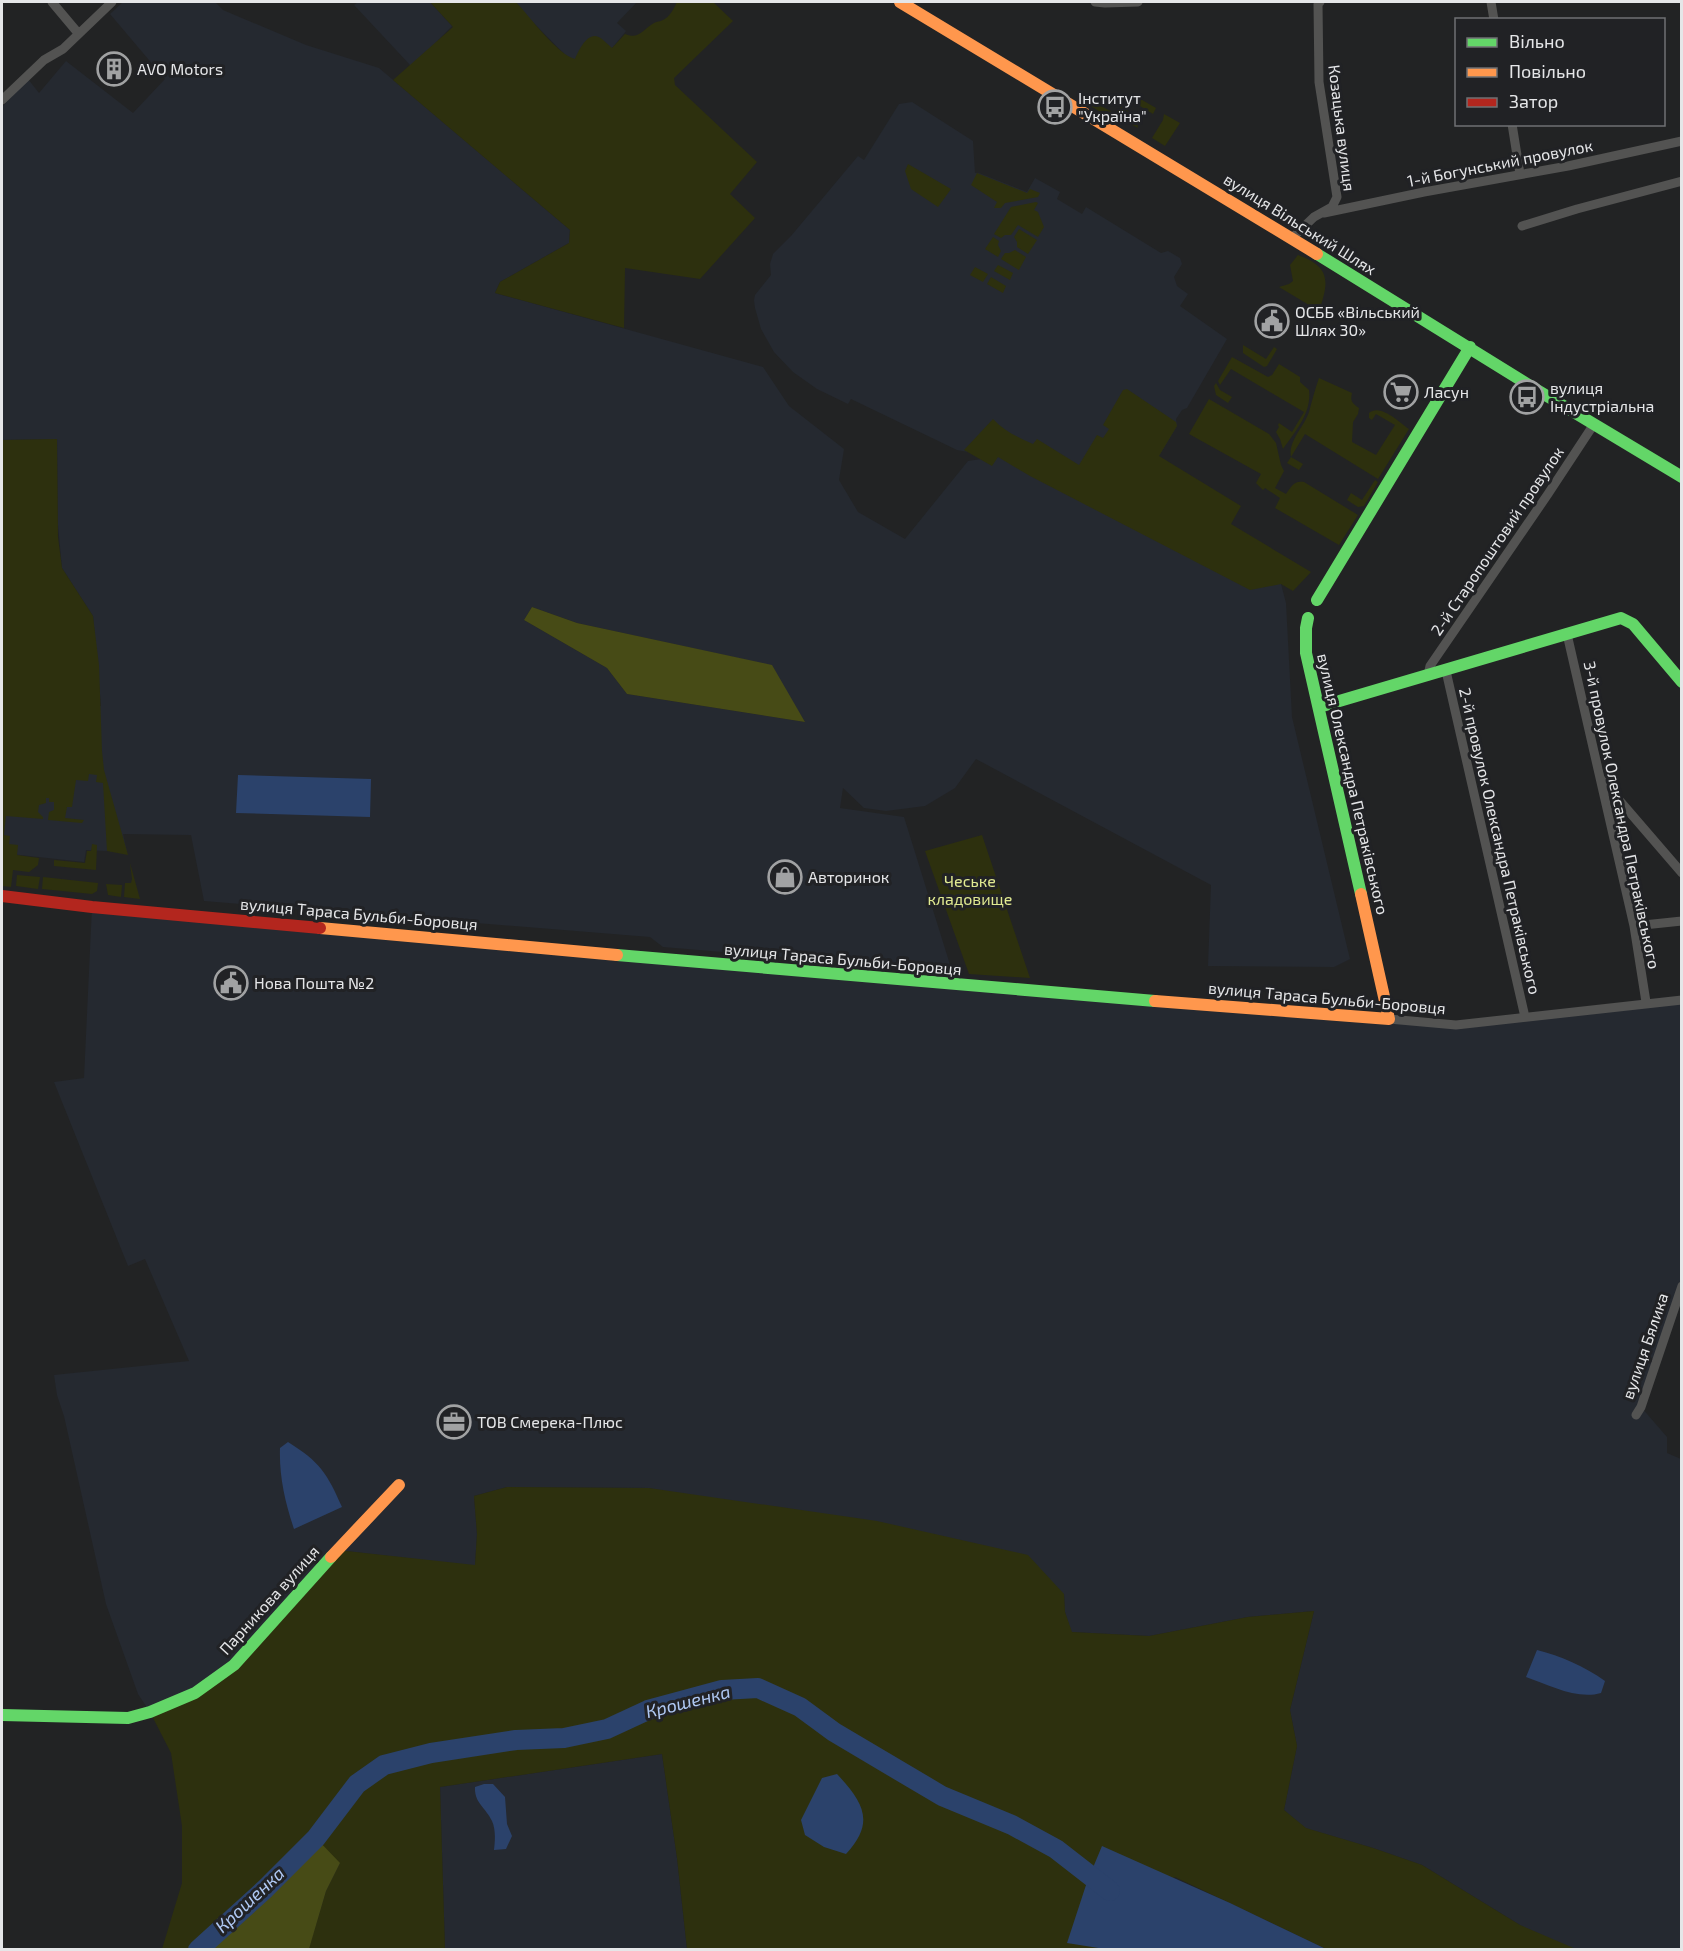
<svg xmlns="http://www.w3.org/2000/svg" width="1683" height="1951" font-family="'Exo 2',sans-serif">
<rect width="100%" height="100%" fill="#222324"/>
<path fill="#252930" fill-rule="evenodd" d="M 123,2 L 215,2 L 223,10 L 306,45 L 379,68 L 570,230 L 569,243 L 500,282 L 495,293 L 763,367 L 789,406 L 844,449 L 839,480 L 858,512 L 905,539 L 968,461 L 995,457 L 957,450 L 851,399 L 848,404 L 817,389 L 793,372 L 774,352 L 761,329 L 755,308 L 754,300 L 755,295 L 771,275 L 770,264 L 773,254 L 791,236 L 858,156 L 864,160 L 899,104 L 912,102 L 973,141 L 975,173 L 979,173 L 1027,192 L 1035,178 L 1060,192 L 1057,199 L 1082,214 L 1086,207 L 1161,253 L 1168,251 L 1180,258 L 1182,264 L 1174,277 L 1177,286 L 1188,294 L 1180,306 L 1227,339 L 1187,408 L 1182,410 L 1176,419 L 1177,426 L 1119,522 L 1281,584 L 1286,603 L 1292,717 L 1350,959 L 1334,967 L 1208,966 L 1211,885 L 976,759 L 955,788 L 925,806 L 886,811 L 864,808 L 843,788 L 840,808 L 904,817 L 952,971 L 663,947 L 650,937 L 204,901 L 191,835 L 123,834 L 127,852 L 86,850 L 84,862 L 2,853 L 2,708 L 101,706 L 93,616 L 62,568 L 58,525 L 57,439 L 2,440 L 2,107 L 28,79 L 39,93 L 66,61 L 133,113 L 165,79 L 110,14 ZM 532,607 L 577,623 L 770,665 L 805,722 L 627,694 L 607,668 L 524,620 Z
M 358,2 L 430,2 L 452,26 L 413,66 L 411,66 L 354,5 Z
M 513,2 L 637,2 L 617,23 L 626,31 L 613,47 L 584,74 Z
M 92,907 L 1456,1025 L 1681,998 L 1681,1286 L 1641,1407 L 1667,1437 L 1667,1453 L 1681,1459 L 1681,1949 L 1569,1949 L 1520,1925 L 1422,1865 L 1373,1848 L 1305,1828 L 1284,1810 L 1297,1746 L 1290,1710 L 1314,1611 L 1248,1617 L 1149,1636 L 1071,1632 L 1065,1612 L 1064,1594 L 649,1488 L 507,1487 L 474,1496 L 477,1534 L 475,1566 L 337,1550 L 234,1665 L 150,1712 L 138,1694 L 106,1604 L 64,1416 L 57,1395 L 54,1375 L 189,1361 L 145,1259 L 128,1266 L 54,1082 L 84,1078 Z
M 662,1754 L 677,1858 L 687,1949 L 445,1949 L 440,1787 Z"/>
<path fill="#2d300e" d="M 430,2 L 516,2 C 529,16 558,55 575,59 C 578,52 585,36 595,36 C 601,36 608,45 612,48 L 625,34 C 639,40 643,29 654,23 C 657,21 660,22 663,20 C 670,17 674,8 677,2 L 713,2 L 733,21 L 674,78 L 675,85 L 757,162 L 730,194 L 755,218 L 700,279 L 625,268 L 624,328 L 495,293 L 500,282 L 569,243 L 570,230 L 393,80 L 453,27 Z
M 1130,93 L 1156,108 L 1153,114 L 1127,98 Z
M 1082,96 L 1116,114 L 1121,107 L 1136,115 L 1138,128 L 1121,119 L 1114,120 L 1082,101 Z
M 1164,114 L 1180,123 L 1165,146 L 1152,138 L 1163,120 Z
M 908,164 L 951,189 L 938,207 L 911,189 L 905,171 Z
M 977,173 L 1027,193 L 1030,189 L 1040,193 L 1038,197 L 1005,203 L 1001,208 L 994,208 L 997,202 L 971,185 Z
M 1036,202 L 1038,203 L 1034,210 L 1038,212 L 1044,227 L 1038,237 L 1018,225 L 1011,235 L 1005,235 L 1001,238 L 994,234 L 1011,207 Z
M 1019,229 L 1037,240 L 1028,254 L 1017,247 L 1017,242 L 1014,237 Z
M 993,237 L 999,241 L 998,245 L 1001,251 L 998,257 L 985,249 Z
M 1015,250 L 1026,257 L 1019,270 L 1001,259 L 1005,253 L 1009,253 Z
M 1298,255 C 1331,267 1329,282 1319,311 L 1279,287 L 1289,284 L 1293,281 L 1290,265 Z
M 998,265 L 1013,273 L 1010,280 L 994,271 Z
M 975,267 L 988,274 L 983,282 L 970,275 Z
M 991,277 L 1006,286 L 1003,293 L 987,284 Z
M 1243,345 L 1266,359 L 1274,347 L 1277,349 L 1267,366 L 1264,367 L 1243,353 Z
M 1232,357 L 1268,377 L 1272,375 L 1279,364 L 1300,377 L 1300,382 L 1309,390 C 1312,413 1295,432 1283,449 L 1280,439 L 1276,432 L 1279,427 L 1278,425 L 1279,423 L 1292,432 L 1304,412 L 1231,369 L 1220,385 L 1218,381 Z
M 1319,378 L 1352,393 C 1350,401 1352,403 1359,408 L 1358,414 L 1353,422 L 1352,442 L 1376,455 L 1395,425 L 1376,414 L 1372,420 L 1369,418 L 1369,413 C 1380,403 1399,422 1409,429 L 1378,479 L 1305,434 L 1291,457 L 1303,464 L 1299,470 L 1287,463 L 1291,457 C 1288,441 1304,427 1309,412 C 1312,401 1315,389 1319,378 Z
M 1216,383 L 1220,390 L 1232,397 L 1228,403 L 1216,395 L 1214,386 Z
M 1127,389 L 1176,422 L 1177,426 L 1159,456 L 1241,506 L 1231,524 L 1311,572 L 1293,591 L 1281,584 L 1250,590 L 1030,476 L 998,457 L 992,466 L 964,450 L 993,419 C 1004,431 1019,438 1033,444 L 1037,439 L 1079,465 L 1097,435 L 1103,438 L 1109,429 L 1103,425 L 1123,390 Z
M 1209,399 L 1269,434 L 1276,443 L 1281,465 L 1284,471 L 1275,488 L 1286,494 C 1291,487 1294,480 1304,482 L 1358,515 L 1339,545 L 1275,508 L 1280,498 L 1265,488 L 1263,490 L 1256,483 L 1261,474 L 1189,434 Z
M 57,439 L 58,537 L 62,568 L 93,616 L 99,665 L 102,751 L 104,770 L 128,855 L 107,851 L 103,783 L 96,782 L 97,775 L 89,774 L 88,781 L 76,780 L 72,807 L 67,807 L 65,818 L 84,820 L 82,823 L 48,820 L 49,812 L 54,810 L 54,802 L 49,802 L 49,798 L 46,798 L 46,803 L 39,805 L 38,812 L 43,817 L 43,819 L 6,816 L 4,835 L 10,836 L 9,844 L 18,845 L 17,855 L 39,858 L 38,865 L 29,872 L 13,870 L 11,887 L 2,886 L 2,440 Z
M 1375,480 L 1378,482 L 1364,506 L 1358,507 L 1347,500 L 1351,493 L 1362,500 Z
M 982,835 L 1030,978 L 969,974 L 925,851 Z
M 92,844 L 97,845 L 96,870 L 54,866 L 54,860 L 85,863 L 87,851 L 91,851 Z
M 130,863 L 140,899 L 124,897 L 125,883 L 131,883 L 132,879 Z
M 17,875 L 40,877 L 38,889 L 16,886 Z
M 43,877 L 98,883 L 97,891 L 92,894 L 42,889 Z
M 106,884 L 122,885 L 121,897 L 108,895 Z
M 507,1487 L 649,1488 L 877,1521 L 1028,1555 L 1064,1594 L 1065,1612 L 1072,1632 L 1149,1636 L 1248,1617 L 1314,1611 L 1290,1710 L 1297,1746 L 1284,1810 L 1306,1828 L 1373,1848 L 1422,1865 L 1520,1925 L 1576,1949 L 1326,1949 L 1175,1877 L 1067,1942 L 1111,1949 L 687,1949 L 677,1858 L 662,1754 L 440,1787 L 445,1949 L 307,1949 L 309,1948 L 326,1891 L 340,1863 L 265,1889 L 198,1949 L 162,1949 L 182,1883 L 182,1826 L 171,1753 L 150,1712 L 234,1665 L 337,1550 L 475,1565 L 477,1534 L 474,1496 Z"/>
<path fill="#474b16" d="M 532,607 L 577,623 L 772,665 L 805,722 L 627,694 L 607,668 L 524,620 Z
M 316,1838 L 340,1863 L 326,1891 L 309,1949 L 198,1949 L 261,1893 Z"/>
<path fill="#2b426b" d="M 238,775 L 371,779 L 370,817 L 236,813 Z
M 288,1442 C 320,1462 327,1473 342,1507 L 294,1529 C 285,1502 279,1476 280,1448 Z
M 1537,1650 C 1561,1656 1584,1666 1605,1681 L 1601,1693 C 1577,1700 1549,1685 1526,1677 Z
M 837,1774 C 863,1802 876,1822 846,1854 L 824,1847 L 805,1835 L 801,1820 L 822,1778 Z
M 484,1784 L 493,1784 L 505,1797 L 507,1824 L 512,1836 L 506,1849 L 494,1850 C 495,1841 496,1830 492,1821 C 486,1808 474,1803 475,1787 Z
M 1102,1846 L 1230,1903 L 1326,1949 L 1111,1950 L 1067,1943 L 1087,1882 Z"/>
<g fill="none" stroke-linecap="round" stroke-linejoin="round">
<path stroke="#2b426b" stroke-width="20" d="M 198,1950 L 265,1889 L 316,1838 L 357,1784 L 384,1765 L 431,1753 L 516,1740 L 564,1738 L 607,1729 L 648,1710 L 722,1690 L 758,1688 L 800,1707 L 834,1732 L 942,1796 L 1012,1825 L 1056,1849 L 1110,1891"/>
<path stroke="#535352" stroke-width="9" d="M 52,2 L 78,33
M 1095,2 L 1105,3 L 1138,2
M 1491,2 L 1494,20
M 2,100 L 44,60 L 63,49 L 112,2
M 1512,124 L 1520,174
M 1324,213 L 1424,192 L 1568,166 L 1682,141
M 1522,226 L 1577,209 L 1682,181
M 1292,238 L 1314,217 L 1332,207 L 1337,197 L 1319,82 L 1318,4 L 1320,2
M 1567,634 L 1634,926 L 1646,1002
M 1446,671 L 1525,1017
M 1428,676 L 1430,666 L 1548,494 L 1594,424
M 1601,779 L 1682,873
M 1634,926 L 1682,921
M 1389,1019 L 1456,1025 L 1682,1000
M 1636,1415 L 1641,1407 L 1682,1286"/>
<path stroke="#63d668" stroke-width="12" d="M 1317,254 L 1532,387 L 1682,477
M 1317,600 L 1470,347
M 1308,618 L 1306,628 L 1306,653 L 1361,894
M 1319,707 L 1621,618 L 1633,624 L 1682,682
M 617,955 L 1155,1001
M 2,1715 L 128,1718 L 150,1712 L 195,1693 L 234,1665 L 331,1557"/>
<path stroke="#ff974d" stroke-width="12" d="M 900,2 L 1317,254
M 320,928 L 617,955
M 1155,1001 L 1389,1019 L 1361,894
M 331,1557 L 399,1485"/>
<path stroke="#b3261e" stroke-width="12" d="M 2,896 L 92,907 L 320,928"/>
</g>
<defs>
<symbol id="building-ring" viewBox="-11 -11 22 22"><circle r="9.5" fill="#212225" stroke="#a1a2a3" stroke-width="1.5"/><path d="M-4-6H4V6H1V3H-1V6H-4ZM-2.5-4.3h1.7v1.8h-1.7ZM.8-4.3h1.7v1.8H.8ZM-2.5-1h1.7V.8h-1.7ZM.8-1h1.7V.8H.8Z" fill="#a1a2a3"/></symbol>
<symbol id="bus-ring" viewBox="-11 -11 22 22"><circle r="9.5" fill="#212225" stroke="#a1a2a3" stroke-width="1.5"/><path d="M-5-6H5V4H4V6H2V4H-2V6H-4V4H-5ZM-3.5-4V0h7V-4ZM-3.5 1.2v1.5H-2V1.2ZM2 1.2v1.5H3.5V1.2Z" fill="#a1a2a3"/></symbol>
<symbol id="civic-ring" viewBox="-11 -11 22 22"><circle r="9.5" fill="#212225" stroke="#a1a2a3" stroke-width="1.5"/><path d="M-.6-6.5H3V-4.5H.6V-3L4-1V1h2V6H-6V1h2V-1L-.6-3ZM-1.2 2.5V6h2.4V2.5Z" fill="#a1a2a3"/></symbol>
<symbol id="supermarket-ring" viewBox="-11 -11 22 22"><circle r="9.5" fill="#212225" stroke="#a1a2a3" stroke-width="1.5"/><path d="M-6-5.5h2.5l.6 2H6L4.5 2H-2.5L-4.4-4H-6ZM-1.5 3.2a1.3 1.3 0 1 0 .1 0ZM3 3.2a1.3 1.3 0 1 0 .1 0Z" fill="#a1a2a3"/></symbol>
<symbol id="shop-ring" viewBox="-11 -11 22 22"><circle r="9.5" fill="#212225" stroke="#a1a2a3" stroke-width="1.5"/><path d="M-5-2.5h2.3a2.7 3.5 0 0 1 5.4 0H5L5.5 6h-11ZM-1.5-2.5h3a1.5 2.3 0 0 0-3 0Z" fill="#a1a2a3"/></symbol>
<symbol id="office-ring" viewBox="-11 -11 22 22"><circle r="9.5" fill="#212225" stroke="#a1a2a3" stroke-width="1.5"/><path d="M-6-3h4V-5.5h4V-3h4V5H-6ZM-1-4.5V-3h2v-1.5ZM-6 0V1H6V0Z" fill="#a1a2a3"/></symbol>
</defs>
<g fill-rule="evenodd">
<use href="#building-ring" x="95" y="50" width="38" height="38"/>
<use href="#bus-ring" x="1036" y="88" width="38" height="38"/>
<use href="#civic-ring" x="1253" y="302" width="38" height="38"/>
<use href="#supermarket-ring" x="1382" y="373" width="38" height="38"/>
<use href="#bus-ring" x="1508" y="378" width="38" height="38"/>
<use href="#shop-ring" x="766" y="858" width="38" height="38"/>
<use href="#civic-ring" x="212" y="964" width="38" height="38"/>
<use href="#office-ring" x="435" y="1403" width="38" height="38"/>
</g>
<g text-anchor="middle" stroke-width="6" stroke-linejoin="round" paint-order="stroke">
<g font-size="16" fill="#e5e6e8" stroke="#212225" text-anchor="start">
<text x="137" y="75">AVO Motors</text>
<text x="1078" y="104">Інститут<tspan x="1078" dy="18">"Україна"</tspan></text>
<text x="1295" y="318">ОСББ «Вільський<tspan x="1295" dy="18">Шлях 30»</tspan></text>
<text x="1550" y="394">вулиця<tspan x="1550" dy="18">Індустріальна</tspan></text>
<text x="1424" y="398">Ласун</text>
<text x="808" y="883">Авторинок</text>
<text x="254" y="989">Нова Пошта №2</text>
<text x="477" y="1428">ТОВ Смерека-Плюс</text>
</g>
<g font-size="16" fill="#e5e6e8" stroke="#212225">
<text transform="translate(1342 128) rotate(83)" y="6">Козацька вулиця</text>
<text transform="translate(1500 163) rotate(-11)" y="6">1-й Богунський провулок</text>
<text transform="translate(1300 224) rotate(32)" y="6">вулиця Вільський Шлях</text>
<text transform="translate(1497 541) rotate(-56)" y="6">2-й Старопоштовий провулок</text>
<text transform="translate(1353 784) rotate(77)" y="6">вулиця Олександра Петраківського</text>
<text transform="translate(1622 815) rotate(78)" y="6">3-й провулок Олександра Петраківського</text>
<text transform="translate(1500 841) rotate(77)" y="6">2-й провулок Олександра Петраківського</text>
<text transform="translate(359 914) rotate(5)" y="6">вулиця Тараса Бульби-Боровця</text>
<text transform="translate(843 959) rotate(5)" y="6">вулиця Тараса Бульби-Боровця</text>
<text transform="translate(1327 998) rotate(5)" y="6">вулиця Тараса Бульби-Боровця</text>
<text transform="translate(1645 1346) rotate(-71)" y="6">вулиця Бялика</text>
<text transform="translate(269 1600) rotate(-48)" y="6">Парникова вулиця</text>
</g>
<g font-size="16" fill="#e1ea91" stroke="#212225">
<text x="970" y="887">Чеське<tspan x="970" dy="18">кладовище</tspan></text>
</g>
<g font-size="18" font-style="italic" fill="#afc8f3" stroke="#212225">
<text transform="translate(688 1702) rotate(-14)" y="6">Крошенка</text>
<text transform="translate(250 1900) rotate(-43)" y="6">Крошенка</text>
</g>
</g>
<rect width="1683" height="1951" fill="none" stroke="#e5e6e8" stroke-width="6"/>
<rect x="1455" y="18" width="210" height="108" fill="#212225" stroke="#6f7073" stroke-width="1.5"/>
<rect x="1467" y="38" width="30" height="9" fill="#63d668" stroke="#6f7073" stroke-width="1.5"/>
<text x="1509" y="48" font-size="18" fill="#e5e6e8">Вільно</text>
<rect x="1467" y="68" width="30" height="9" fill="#ff974d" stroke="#6f7073" stroke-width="1.5"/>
<text x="1509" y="78" font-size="18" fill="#e5e6e8">Повільно</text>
<rect x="1467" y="98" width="30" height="9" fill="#b3261e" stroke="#6f7073" stroke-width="1.5"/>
<text x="1509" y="108" font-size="18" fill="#e5e6e8">Затор</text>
</svg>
